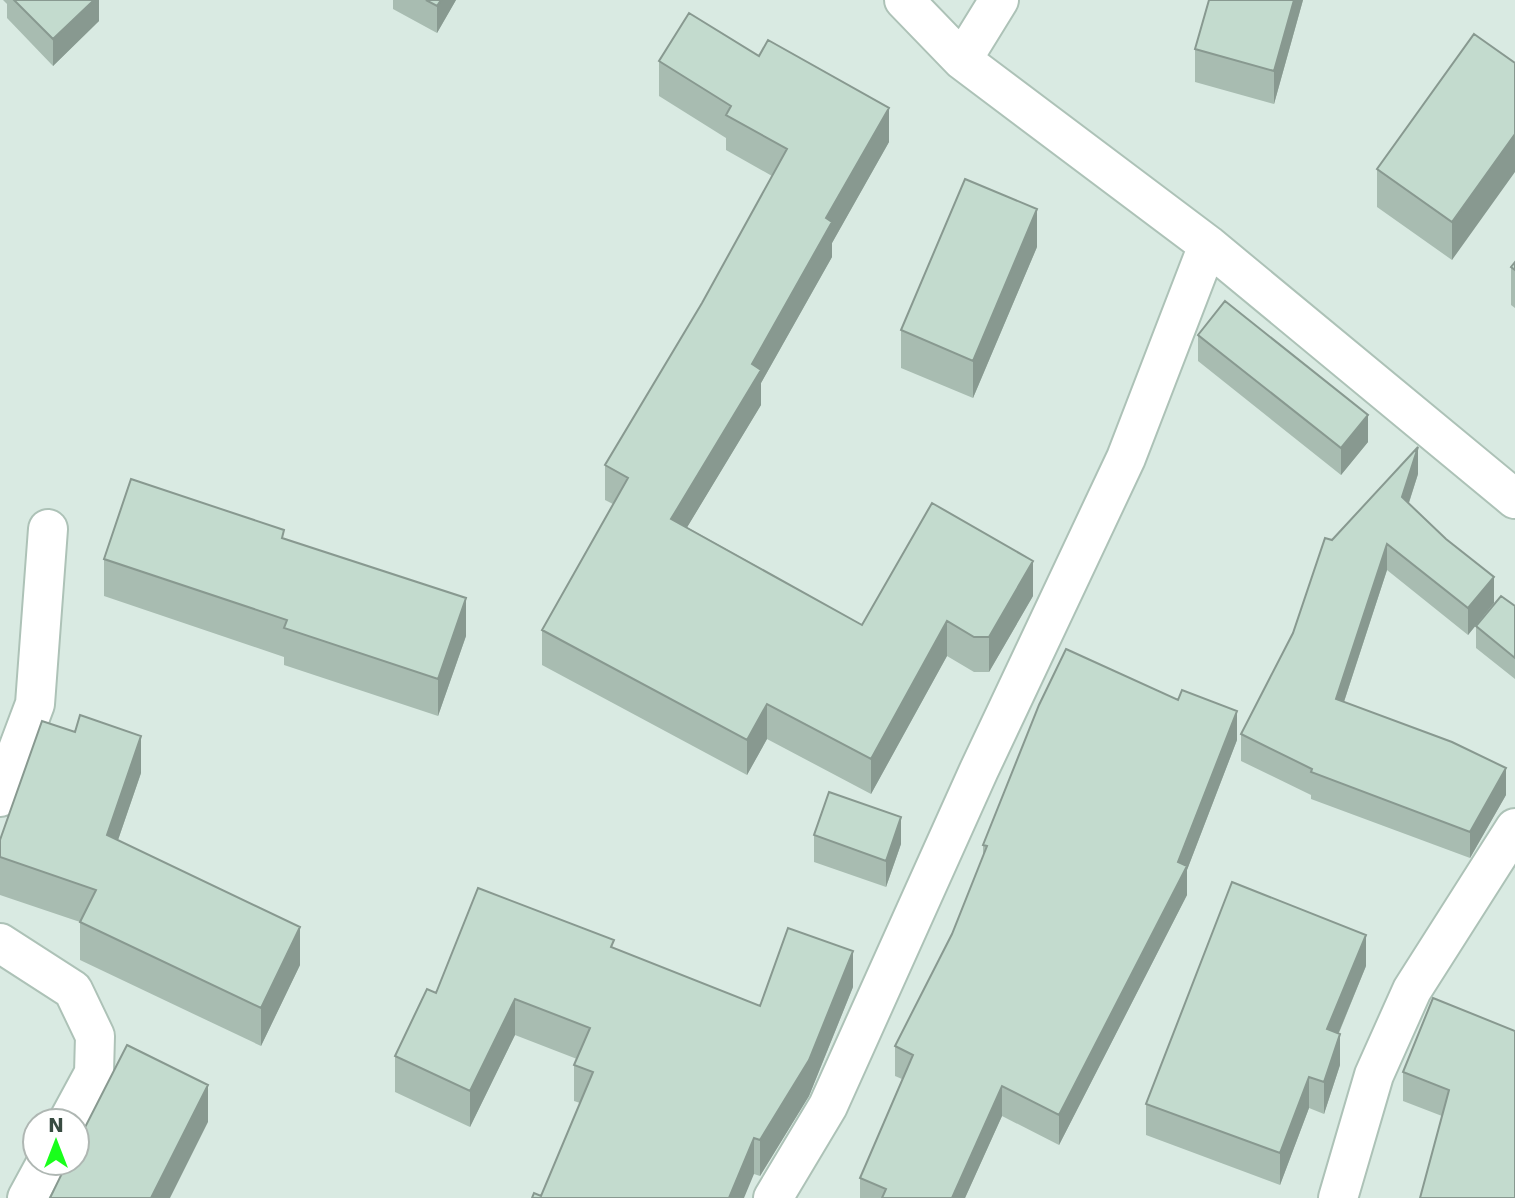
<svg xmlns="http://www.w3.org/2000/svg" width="1515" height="1198" font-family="'DejaVu Sans',sans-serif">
<rect width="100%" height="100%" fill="#ebf6f1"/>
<path fill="#d9eae2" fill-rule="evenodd" d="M 0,0 L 1515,0 L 1515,1198 L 0,1198 ZM 35,1121 L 77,1121 L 77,1163 L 35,1163 Z"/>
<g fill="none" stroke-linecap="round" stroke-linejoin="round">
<defs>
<path id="minor" d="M 904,0 L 962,60 L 1208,245 L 1515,499
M 962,60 L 999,0
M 0,797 L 35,704 L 48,529
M 0,943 L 73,990 L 95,1036 L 94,1073 L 68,1121
M 27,1198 L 46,1163
M 773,1198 L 828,1106 L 979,770 L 1126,458 L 1208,245
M 1338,1198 L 1374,1075 L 1412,990 L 1515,828"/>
</defs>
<use href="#minor" stroke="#adc2b7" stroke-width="42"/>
<use href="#minor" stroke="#fff" stroke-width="38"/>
</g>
<path fill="#a8bcb1" d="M 3,0 L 99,0 L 99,21 L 53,66 L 7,18 L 7,4 Z
M 393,0 L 456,0 L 437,33 L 393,9 Z
M 1209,0 L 1303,0 L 1274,104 L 1195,82 L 1195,49 Z
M 659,61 L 889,142 L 832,243 L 832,257 L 761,383 L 761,405 L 687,527 L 862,625 L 1033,596 L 989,672 L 974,672 L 947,656 L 871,794 L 767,739 L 747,775 L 542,665 L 542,630 L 613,504 L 605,500 L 605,465 L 702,303 L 772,176 L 726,150 L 726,138 L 659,96 Z
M 1515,63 L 1452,260 L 1377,207 L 1377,169 Z
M 1037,247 L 973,398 L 901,368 L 901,330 Z
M 1515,262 L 1515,308 L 1511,305 L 1511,267 Z
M 1198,335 L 1368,442 L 1341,475 L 1198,361 Z
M 1418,474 L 1409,503 L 1494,603 L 1468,635 L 1387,570 L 1344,702 L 1506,795 L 1470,858 L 1311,799 L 1311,795 L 1241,761 L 1241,734 L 1293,633 L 1332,540 Z
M 284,538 L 466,636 L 438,716 L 284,665 L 284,657 L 104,596 L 104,559 Z
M 1515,606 L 1515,679 L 1476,648 L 1476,626 Z
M 1237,740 L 1187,870 L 1187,895 L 1059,1145 L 1002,1116 L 965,1198 L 860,1198 L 860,1178 L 902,1079 L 895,1076 L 895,1046 L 952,934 L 983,856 L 983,845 Z
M 141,773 L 118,840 L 300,965 L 261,1046 L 80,960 L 80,922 L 0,895 L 0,840 Z
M 814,835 L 901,844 L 886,887 L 814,862 Z
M 614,948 L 760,1006 L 853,987 L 809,1096 L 760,1176 L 754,1174 L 541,1196 L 580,1103 L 574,1101 L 574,1065 L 577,1059 L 515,1035 L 470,1127 L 395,1092 L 395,1056 L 436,993 Z
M 1366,966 L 1339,1033 L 1340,1065 L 1324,1114 L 1309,1108 L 1280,1185 L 1146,1135 L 1146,1104 Z
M 1515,1031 L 1442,1116 L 1403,1101 L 1403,1072 Z"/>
<path fill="#889990" d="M 94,0 L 99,0 L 99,21 L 53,66 L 53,39 Z
M 441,0 L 456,0 L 437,33 L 437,6 Z
M 1294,0 L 1303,0 L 1274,104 L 1274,71 Z
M 889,108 L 889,142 L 832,243 L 832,257 L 761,383 L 761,405 L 671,554 L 671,519 L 826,218 Z
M 1515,134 L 1515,172 L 1452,260 L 1452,222 Z
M 1037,209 L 1037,247 L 973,398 L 973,361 Z
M 1368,415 L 1368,442 L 1341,475 L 1341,448 Z
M 1418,447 L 1418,474 L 1402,524 L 1402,497 Z
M 1387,544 L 1387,570 L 1336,726 L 1336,699 Z
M 1033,561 L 1033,596 L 989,672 L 989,637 Z
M 1494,577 L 1494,603 L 1468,635 L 1468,608 Z
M 466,598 L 466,636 L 438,716 L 438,679 Z
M 947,621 L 947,656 L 871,794 L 871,759 Z
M 767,704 L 767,739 L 747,775 L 747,740 Z
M 1237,711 L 1237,740 L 1187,870 L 1187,895 L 1059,1145 L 1059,1115 L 1178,862 Z
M 141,736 L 141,773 L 107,872 L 107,835 Z
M 1506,768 L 1506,795 L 1470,858 L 1470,832 Z
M 901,817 L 901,844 L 886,887 L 886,861 Z
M 300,927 L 300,965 L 261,1046 L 261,1008 Z
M 1366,935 L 1366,966 L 1327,1061 L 1327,1029 Z
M 853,951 L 853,987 L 809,1096 L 760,1176 L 760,1140 Z
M 515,999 L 515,1035 L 470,1127 L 470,1091 Z
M 1340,1034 L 1340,1065 L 1324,1114 L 1324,1082 Z
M 1309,1077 L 1309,1108 L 1280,1185 L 1280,1153 Z
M 208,1085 L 208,1122 L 170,1198 L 151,1198 Z
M 1002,1086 L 1002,1116 L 965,1198 L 952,1198 Z
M 754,1138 L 754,1174 L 744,1198 L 729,1198 Z"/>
<path fill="#c3dbce" stroke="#889990" stroke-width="2" d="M 14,0 L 94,0 L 53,39 Z
M 426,0 L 441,0 L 437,6 Z
M 1209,0 L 1294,0 L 1274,71 L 1195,49 Z
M 689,13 L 759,56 L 768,40 L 889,108 L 826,218 L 832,222 L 752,364 L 761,370 L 671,519 L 862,625 L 932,503 L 1033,561 L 989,637 L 974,637 L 947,621 L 871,759 L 767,704 L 747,740 L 542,630 L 628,478 L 605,465 L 702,303 L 787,149 L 726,115 L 731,106 L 659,61 Z
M 1474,34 L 1515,63 L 1515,134 L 1452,222 L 1377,169 Z
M 965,179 L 1037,209 L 973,361 L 901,330 Z
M 1515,262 L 1515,270 L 1511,267 Z
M 1225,301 L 1368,415 L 1341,448 L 1198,335 Z
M 1418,447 L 1402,497 L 1446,539 L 1494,577 L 1468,608 L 1387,544 L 1336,699 L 1452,742 L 1506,768 L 1470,832 L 1311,772 L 1312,769 L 1241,734 L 1293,633 L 1325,538 L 1332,540 Z
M 131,479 L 284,530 L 282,538 L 466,598 L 438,679 L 284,628 L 287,620 L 104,559 Z
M 1501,596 L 1515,606 L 1515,658 L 1476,626 Z
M 1066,649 L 1178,700 L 1182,690 L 1237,711 L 1178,862 L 1187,866 L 1059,1115 L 1002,1086 L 952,1198 L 882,1198 L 886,1189 L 860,1178 L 913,1055 L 895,1046 L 952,934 L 987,846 L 983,845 L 1039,705 Z
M 80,715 L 141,736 L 107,835 L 300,927 L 261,1008 L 80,922 L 96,890 L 0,857 L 0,840 L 42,721 L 75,732 Z
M 829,792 L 901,817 L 886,861 L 814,835 Z
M 1232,882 L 1366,935 L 1327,1029 L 1340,1034 L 1324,1082 L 1309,1077 L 1280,1153 L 1146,1104 Z
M 478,888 L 614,940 L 611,947 L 760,1006 L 788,928 L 853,951 L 809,1060 L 760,1140 L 754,1138 L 729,1198 L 532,1198 L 534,1193 L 541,1196 L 593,1072 L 574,1065 L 590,1028 L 515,999 L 470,1091 L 395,1056 L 427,989 L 436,993 Z
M 1433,998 L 1515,1031 L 1515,1198 L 1420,1198 L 1449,1090 L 1403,1072 Z
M 127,1045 L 208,1085 L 151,1198 L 50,1198 L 67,1163 L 77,1163 L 77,1143 Z"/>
<g transform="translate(56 1142)"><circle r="33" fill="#ffffff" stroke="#afb7b3" stroke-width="2"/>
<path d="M0-5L12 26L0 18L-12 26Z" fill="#19ff1b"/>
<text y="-10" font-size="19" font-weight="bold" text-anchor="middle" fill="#384b41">N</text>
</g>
</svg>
